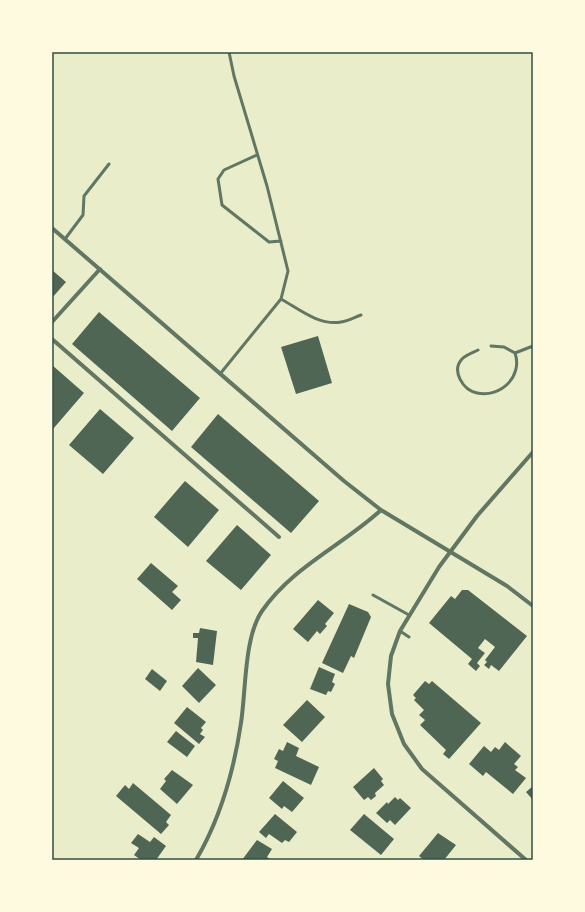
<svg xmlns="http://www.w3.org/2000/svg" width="585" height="912" font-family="'PT Sans Narrow',sans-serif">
<rect width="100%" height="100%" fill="#e9edc9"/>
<path fill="#4f6655" d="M 52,270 L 66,282 L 52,298 Z
M 99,312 L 200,398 L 172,431 L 72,344 Z
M 318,336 L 332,383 L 296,394 L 281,347 Z
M 52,365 L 84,393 L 53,429 L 52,428 Z
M 100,409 L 134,438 L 103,474 L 69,445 Z
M 218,414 L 319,501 L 291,533 L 191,447 Z
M 185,481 L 219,510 L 188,547 L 154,517 Z
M 237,525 L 271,555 L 241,590 L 206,561 Z
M 151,563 L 178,586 L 172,592 L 181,600 L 172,610 L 137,579 Z
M 462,590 L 468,590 L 527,636 L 499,671 L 491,665 L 489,669 L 484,665 L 487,662 L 485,660 L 495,647 L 485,639 L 478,648 L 485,653 L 477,663 L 480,666 L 476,671 L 468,664 L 472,659 L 429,623 L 451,596 L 455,599 Z
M 318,600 L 334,613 L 325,624 L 327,626 L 320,634 L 317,631 L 308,642 L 293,629 Z
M 349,604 L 368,612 L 371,617 L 354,658 L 351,656 L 343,673 L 322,663 Z
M 200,628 L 217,631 L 213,665 L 196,662 L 198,638 L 193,638 L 193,633 L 199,633 Z
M 319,667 L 335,674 L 332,682 L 335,684 L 331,692 L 328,691 L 326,695 L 310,689 Z
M 198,668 L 216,685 L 199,703 L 182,686 Z
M 152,669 L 167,681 L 160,691 L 145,679 Z
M 425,681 L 429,684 L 432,681 L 481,723 L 449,759 L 443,754 L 446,750 L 420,725 L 425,720 L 419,715 L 424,710 L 414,700 L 416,698 L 413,695 Z
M 307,700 L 325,717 L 302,742 L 283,725 Z
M 187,707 L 206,722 L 201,728 L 203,730 L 200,734 L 205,737 L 199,744 L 174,723 Z
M 176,731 L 195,746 L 187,757 L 167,742 Z
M 287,742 L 299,748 L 296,756 L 319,767 L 311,785 L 275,768 L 278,761 L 274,759 L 279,749 L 283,751 Z
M 505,742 L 521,756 L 514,764 L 518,767 L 515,770 L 526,778 L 513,794 L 486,772 L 483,776 L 469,764 L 484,746 L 491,752 L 495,747 L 499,750 Z
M 374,768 L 383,779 L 381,781 L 384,785 L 375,793 L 376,796 L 371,800 L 368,797 L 364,800 L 353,787 Z
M 172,770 L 193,785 L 177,804 L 160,789 L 166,781 L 164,779 Z
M 283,781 L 304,798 L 292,812 L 284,806 L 282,809 L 269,798 Z
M 133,783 L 171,815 L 166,822 L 169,825 L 161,834 L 116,796 L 125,785 L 129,789 Z
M 533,786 L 533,800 L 526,792 Z
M 395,797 L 398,800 L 400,798 L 411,808 L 395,825 L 390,820 L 387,823 L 376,813 L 387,802 L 388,804 Z
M 275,814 L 297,832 L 289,842 L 285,840 L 282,843 L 269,834 L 266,838 L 259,832 Z
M 364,814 L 394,839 L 381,855 L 350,830 Z
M 438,833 L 456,845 L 444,860 L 424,860 L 419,856 Z
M 138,834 L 150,842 L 154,837 L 166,846 L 156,860 L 141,860 L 134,855 L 139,848 L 131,843 Z
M 257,840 L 272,849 L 267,857 L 271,860 L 242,860 Z"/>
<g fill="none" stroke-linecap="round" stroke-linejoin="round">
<path stroke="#617663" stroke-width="3" d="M 257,155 L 224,170 L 218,179 L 222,205 L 269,242 L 281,241
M 65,239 L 83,215 L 84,196 L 109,164
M 281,299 C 299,309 319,326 341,322 C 348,321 355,317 361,315
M 491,346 L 504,347 L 515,353 L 533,346
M 478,350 C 472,353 466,355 462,359 C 451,371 463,390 477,393 C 501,398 523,376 515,353
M 220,374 L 281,299 L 288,271 L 267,186 L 234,76 L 229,52
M 373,595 L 409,615
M 400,631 L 409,637"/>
<path stroke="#617663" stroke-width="4" d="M 52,228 L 344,481 L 381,510 L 507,586 L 533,606
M 52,322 L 100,269
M 52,339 L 279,537
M 196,860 C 220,819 234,770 241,723 C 246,691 244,637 262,611 C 292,567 343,545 381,510
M 526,860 L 422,769 L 404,744 L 392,714 L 388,684 L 391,656 L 400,631 L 439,567 L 477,516 L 533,452"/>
</g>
<rect width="585" height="912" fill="none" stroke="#fefae0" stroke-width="106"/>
<rect x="53" y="53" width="479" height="806" fill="none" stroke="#344e41" stroke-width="1.5"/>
</svg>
